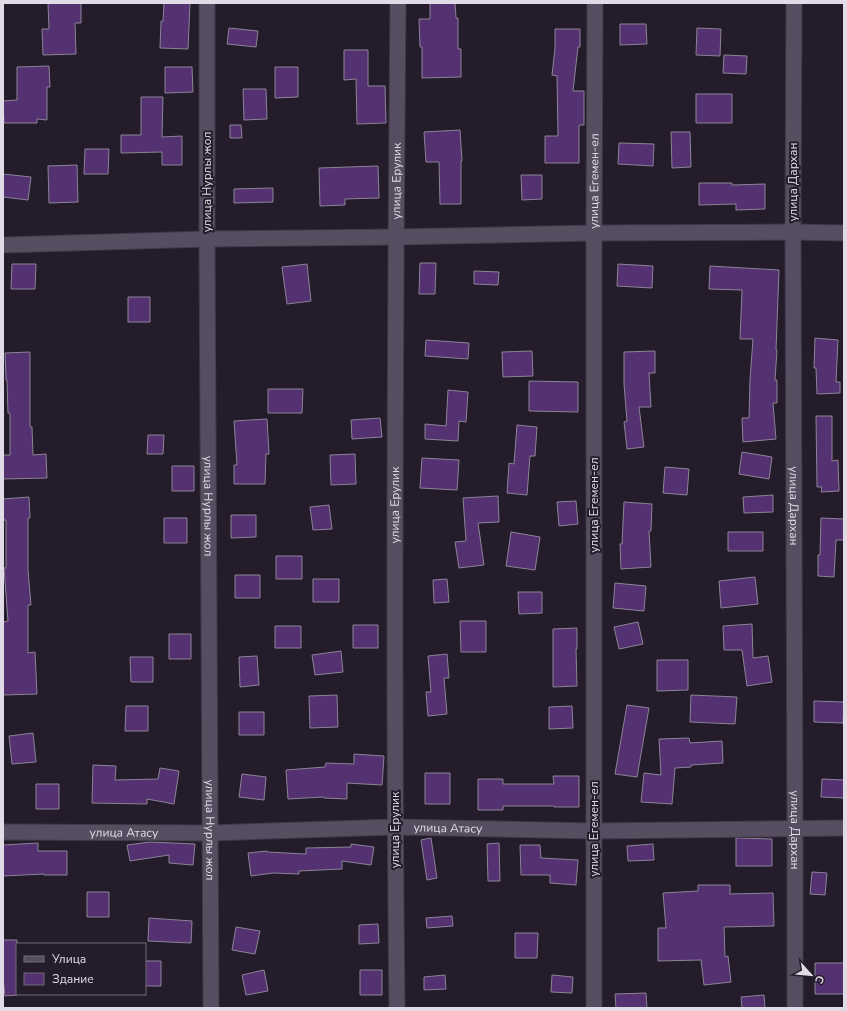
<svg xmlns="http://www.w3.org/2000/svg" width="847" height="1011" font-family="'Nunito Sans',sans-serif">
<rect width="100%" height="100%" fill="#241c2b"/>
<path fill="#543271" stroke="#8c8396" d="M 48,3 L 81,3 L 81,23 L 75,23 L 76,54 L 43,55 L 42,29 L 49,29 Z
M 164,3 L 190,3 L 188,49 L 160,48 L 161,21 L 163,21 Z
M 430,3 L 455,3 L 456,18 L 458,18 L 458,49 L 461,49 L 461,77 L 422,78 L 422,47 L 420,47 L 419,19 L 430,19 Z
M 620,24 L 646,24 L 647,44 L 620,45 Z
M 229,28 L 258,31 L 256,47 L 227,44 Z
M 697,28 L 721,29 L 720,56 L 696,55 Z
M 555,29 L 580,29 L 580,47 L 578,47 L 573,91 L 584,91 L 584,125 L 579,125 L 579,163 L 545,163 L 545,136 L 558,136 L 557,76 L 552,75 L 555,48 Z
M 344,50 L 368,50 L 368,86 L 385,86 L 386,123 L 357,124 L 356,79 L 344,80 Z
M 724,55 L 747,56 L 746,74 L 723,73 Z
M 49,66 L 50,87 L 47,87 L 47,120 L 37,119 L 37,123 L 4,123 L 3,101 L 17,100 L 17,67 Z
M 165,67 L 192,67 L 193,92 L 165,93 Z
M 275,67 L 298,67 L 298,97 L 275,98 Z
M 243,89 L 266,89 L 267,119 L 244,120 Z
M 696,94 L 732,94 L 732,123 L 696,123 Z
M 141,97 L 163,97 L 162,137 L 182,136 L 182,165 L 162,165 L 162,152 L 121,153 L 121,135 L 141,135 Z
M 230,125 L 241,125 L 242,138 L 230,138 Z
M 460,130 L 462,161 L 461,161 L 461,204 L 440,204 L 439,162 L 426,162 L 424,132 Z
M 671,132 L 690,132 L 691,167 L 672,168 Z
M 619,143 L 654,144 L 653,166 L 618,164 Z
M 85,149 L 109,149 L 108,174 L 84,174 Z
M 77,165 L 78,202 L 49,203 L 48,166 Z
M 378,166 L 379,198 L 345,199 L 345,205 L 320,206 L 319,168 Z
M 3,174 L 31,177 L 28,200 L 3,197 Z
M 521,175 L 542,175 L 542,199 L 522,200 Z
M 699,183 L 732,183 L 732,185 L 765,184 L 765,209 L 736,210 L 736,204 L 699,205 Z
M 273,188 L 273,202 L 234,203 L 234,189 Z
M 420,263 L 436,263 L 435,294 L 419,294 Z
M 12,264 L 36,264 L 35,289 L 11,289 Z
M 307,264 L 311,301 L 287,304 L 282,267 Z
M 618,264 L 653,266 L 652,288 L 617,286 Z
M 710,266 L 779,270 L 776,350 L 777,350 L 775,380 L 777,380 L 777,403 L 773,403 L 776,439 L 743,442 L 742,418 L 749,418 L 750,380 L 753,339 L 740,339 L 742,290 L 709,289 Z
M 474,271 L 499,272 L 498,285 L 474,284 Z
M 128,297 L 150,297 L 150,322 L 128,322 Z
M 815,338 L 838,340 L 836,382 L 840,382 L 840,393 L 817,394 L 816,368 L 814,368 Z
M 426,340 L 469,343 L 468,359 L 425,356 Z
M 532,351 L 533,376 L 503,377 L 502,352 Z
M 655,351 L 655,373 L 649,373 L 651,407 L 639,407 L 644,447 L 627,449 L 624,422 L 627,421 L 624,384 L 624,352 Z
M 30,352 L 30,427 L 32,427 L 33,455 L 46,454 L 47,478 L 3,479 L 3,455 L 10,455 L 10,413 L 8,413 L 7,380 L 6,380 L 5,353 Z
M 529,381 L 578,382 L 578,412 L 529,411 Z
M 268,389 L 303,389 L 302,413 L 268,413 Z
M 448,390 L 468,392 L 466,422 L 459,421 L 458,441 L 425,439 L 425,424 L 446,426 Z
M 816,416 L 832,416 L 832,461 L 838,460 L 839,491 L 821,492 L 822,487 L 817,487 Z
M 380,418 L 382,437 L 352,439 L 351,420 Z
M 267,419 L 269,454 L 266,454 L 265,484 L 234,484 L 234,465 L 237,465 L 234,421 Z
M 517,425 L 537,427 L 535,456 L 530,456 L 527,495 L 507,493 L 509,463 L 514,464 Z
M 148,435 L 164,435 L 163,454 L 147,454 Z
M 742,452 L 772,457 L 769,479 L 739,474 Z
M 355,454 L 356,484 L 331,485 L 330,455 Z
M 422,458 L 459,460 L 457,490 L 420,488 Z
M 172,466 L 194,466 L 194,491 L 172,491 Z
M 665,467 L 689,469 L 687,495 L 663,493 Z
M 773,495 L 773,512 L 744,513 L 743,497 Z
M 498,496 L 499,522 L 478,523 L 484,565 L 459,568 L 455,542 L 466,541 L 463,498 Z
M 29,497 L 30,518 L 28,518 L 28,570 L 31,605 L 28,605 L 28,653 L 35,652 L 37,694 L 3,695 L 3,622 L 8,621 L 4,568 L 6,568 L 6,520 L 3,520 L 3,499 Z
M 576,501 L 578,524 L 559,526 L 557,502 Z
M 624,502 L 652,504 L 651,531 L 649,531 L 651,567 L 621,569 L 620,544 L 622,544 Z
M 329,505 L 332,529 L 313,530 L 310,507 Z
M 231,515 L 256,515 L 256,537 L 231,538 Z
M 164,518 L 187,518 L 187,543 L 164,543 Z
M 821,518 L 844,519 L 844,540 L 836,540 L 834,577 L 818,576 L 818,555 L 820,555 Z
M 511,532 L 540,537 L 535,570 L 506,566 Z
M 728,532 L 763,532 L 763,551 L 728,551 Z
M 276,556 L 302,556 L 302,579 L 276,579 Z
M 235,575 L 260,575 L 260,598 L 235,598 Z
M 755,577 L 758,604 L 721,608 L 719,581 Z
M 313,579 L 339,579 L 339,602 L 313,602 Z
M 447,579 L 449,602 L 434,603 L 433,580 Z
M 615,583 L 646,586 L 644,611 L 613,608 Z
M 518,592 L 542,592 L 542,613 L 519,614 Z
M 460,621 L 486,621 L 486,652 L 461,652 Z
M 638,622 L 643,644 L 619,649 L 614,627 Z
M 752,624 L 753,658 L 768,656 L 772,682 L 747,686 L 742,650 L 724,650 L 723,626 Z
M 353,625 L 378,625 L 378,648 L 353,648 Z
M 275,626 L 301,626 L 301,648 L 275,648 Z
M 577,628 L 577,649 L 576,649 L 577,686 L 553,687 L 553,629 Z
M 169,634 L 191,634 L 191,659 L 169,659 Z
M 341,651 L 343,672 L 315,675 L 312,655 Z
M 447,654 L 449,678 L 444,678 L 447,714 L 428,716 L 426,692 L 431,692 L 428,656 Z
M 257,656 L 259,685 L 240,687 L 239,657 Z
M 130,657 L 153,657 L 153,682 L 131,682 Z
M 657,660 L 688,660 L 688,690 L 657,691 Z
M 337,695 L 338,727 L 310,728 L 309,696 Z
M 691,695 L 737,697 L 735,724 L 690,722 Z
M 814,701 L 844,702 L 843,723 L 814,722 Z
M 627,705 L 649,708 L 637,777 L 615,774 Z
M 126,706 L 148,706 L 148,731 L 125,731 Z
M 572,706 L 573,728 L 549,729 L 549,707 Z
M 239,712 L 264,712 L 264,735 L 239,735 Z
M 33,733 L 36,762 L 12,764 L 9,736 Z
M 689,738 L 690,743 L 722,741 L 723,763 L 691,765 L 691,767 L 675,768 L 672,804 L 641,802 L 644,773 L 661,775 L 659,739 Z
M 354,754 L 384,756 L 382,785 L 347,783 L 347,799 L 324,798 L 324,797 L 288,799 L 286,770 L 325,767 L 326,763 L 354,764 Z
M 93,765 L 116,766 L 115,780 L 158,779 L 160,768 L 179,771 L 174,804 L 147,799 L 147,804 L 92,803 Z
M 425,773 L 450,773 L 450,804 L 425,804 Z
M 242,774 L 266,777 L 264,800 L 239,797 Z
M 553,776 L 579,776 L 579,807 L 554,807 L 554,806 L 503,806 L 503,810 L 478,810 L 478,779 L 503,779 L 503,784 L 554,784 Z
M 822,779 L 844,780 L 844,798 L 821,797 Z
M 36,784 L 59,784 L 59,809 L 36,809 Z
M 431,838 L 437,878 L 427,880 L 421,840 Z
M 736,838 L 772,839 L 772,866 L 736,866 Z
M 150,842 L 195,844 L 193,865 L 169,863 L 169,855 L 130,861 L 127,845 Z
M 38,843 L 38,851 L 67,851 L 67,875 L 44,875 L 44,874 L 3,876 L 3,845 Z
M 499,843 L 500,881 L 488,881 L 487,844 Z
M 351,844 L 374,847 L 371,865 L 342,861 L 342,869 L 299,871 L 299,874 L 273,873 L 251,876 L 248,853 L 267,851 L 267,852 L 306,854 L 306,848 L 351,847 Z
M 653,844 L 654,860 L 628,861 L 627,846 Z
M 520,845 L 540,845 L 541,858 L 578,860 L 576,885 L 550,883 L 550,875 L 521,875 Z
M 812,872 L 827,873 L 825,895 L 810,894 Z
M 698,885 L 730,885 L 730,894 L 773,893 L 774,926 L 724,927 L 725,957 L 728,956 L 731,982 L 704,985 L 701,960 L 658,961 L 658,928 L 666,928 L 663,893 L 698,891 Z
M 87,892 L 109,892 L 109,917 L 87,917 Z
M 452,916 L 453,926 L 427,928 L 426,918 Z
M 149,918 L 192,921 L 191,943 L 148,941 Z
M 378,924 L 379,943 L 359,944 L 359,925 Z
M 236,927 L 260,931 L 255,954 L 232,950 Z
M 515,933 L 538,933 L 537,958 L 515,958 Z
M 3,940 L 17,940 L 17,995 L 5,996 L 3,979 Z
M 145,961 L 161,961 L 161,986 L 145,986 Z
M 815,963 L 844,963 L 844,994 L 815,994 Z
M 264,970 L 268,991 L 246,995 L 242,975 Z
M 360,970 L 382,970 L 382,995 L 360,995 Z
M 445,975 L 446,989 L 424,990 L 424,977 Z
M 552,975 L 573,977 L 572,993 L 551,992 Z
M 646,993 L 647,1008 L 616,1008 L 615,994 Z
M 764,995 L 765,1008 L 742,1008 L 741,997 Z"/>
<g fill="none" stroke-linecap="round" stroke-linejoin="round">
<defs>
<g id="minor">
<path id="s1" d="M 207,3 L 207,239 L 211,1008"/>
<path id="s2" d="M 794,3 L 793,232 L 795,829 L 795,1008"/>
<path d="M 3,245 L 207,239 L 396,237 L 594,233 L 793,232 L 844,233"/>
<path id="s3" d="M 3,832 L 210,833 L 395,827 L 594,831 L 844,828"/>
<path id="s4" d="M 397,1008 C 393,673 395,338 398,3"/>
<path id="s5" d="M 594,1008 L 594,233 L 595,3"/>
</g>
</defs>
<use href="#minor" stroke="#403946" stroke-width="17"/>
<use href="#minor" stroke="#564e60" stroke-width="15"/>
</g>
<g text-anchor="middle" stroke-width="4" stroke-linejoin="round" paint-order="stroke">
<g font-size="12" fill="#e0dbe6" stroke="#241c2b">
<text dy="4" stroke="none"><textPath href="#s5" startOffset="827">улица Егемен-ел</textPath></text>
<text transform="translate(207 182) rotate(-90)" y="4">улица Нурлы жол</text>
<text dy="4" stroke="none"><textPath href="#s4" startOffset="827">улица Ерулик</textPath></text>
<text transform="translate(793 182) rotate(-90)" y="4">улица Дархан</text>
<text transform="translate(594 505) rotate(-90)" y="4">улица Егемен-ел</text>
<text dy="4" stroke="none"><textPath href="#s2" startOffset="503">улица Дархан</textPath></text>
<text dy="4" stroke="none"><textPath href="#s1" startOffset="503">улица Нурлы жол</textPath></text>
<text dy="4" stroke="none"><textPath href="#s4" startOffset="503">улица Ерулик</textPath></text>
<text dy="4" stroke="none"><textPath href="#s3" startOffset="445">улица Атасу</textPath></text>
<text dy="4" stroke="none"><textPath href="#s1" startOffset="827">улица Нурлы жол</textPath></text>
<text transform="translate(594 829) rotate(-90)" y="4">улица Егемен-ел</text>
<text dy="4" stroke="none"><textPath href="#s2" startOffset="827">улица Дархан</textPath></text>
<text transform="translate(395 830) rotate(-90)" y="4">улица Ерулик</text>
<text dy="4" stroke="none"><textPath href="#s3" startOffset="121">улица Атасу</textPath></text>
</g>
</g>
<rect width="847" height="1011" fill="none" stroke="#e0dbe6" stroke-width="8"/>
<rect x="16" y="943" width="130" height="52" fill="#241c2b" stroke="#6f6876"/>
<rect x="24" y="956" width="20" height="6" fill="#564e60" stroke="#6f6876"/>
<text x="52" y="963" font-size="12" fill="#e0dbe6">Улица</text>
<rect x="24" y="973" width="20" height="12" fill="#543271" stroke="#6f6876"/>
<text x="52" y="983" font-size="12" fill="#e0dbe6">Здание</text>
<g transform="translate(811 975) rotate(117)" stroke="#241c2b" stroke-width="3" paint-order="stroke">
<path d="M0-3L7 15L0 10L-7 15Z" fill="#e0dbe6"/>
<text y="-6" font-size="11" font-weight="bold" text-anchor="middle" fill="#e0dbe6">С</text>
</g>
</svg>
